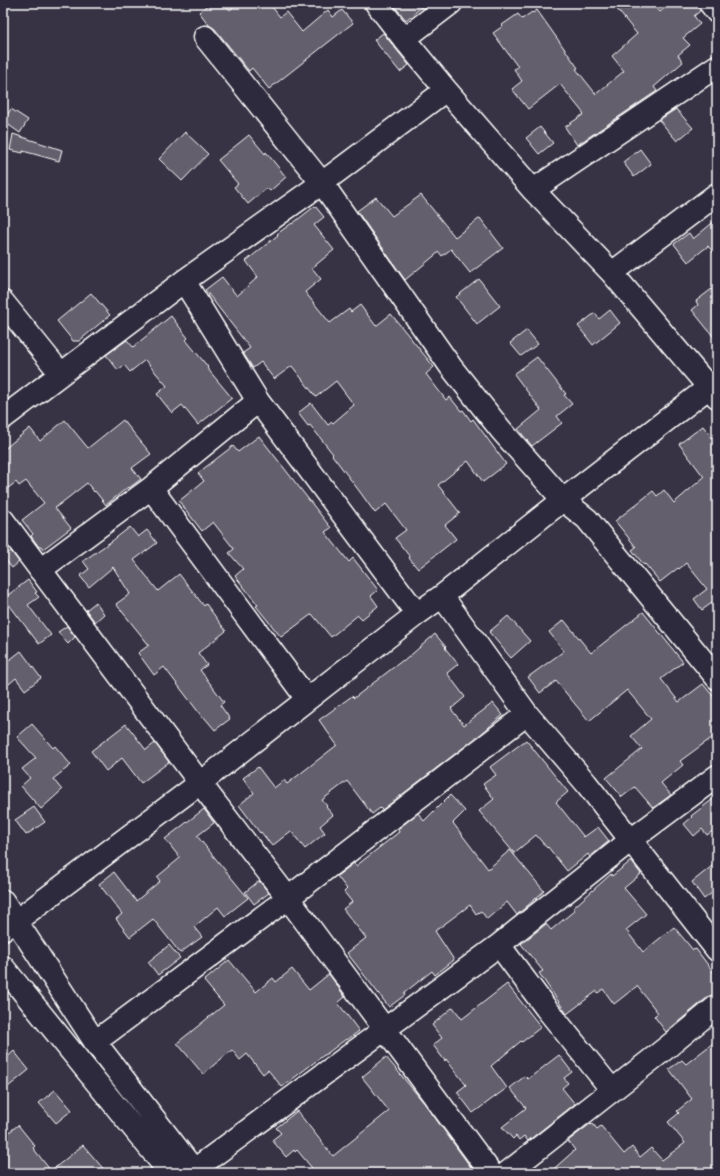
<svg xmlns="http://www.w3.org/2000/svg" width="720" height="1176" font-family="'Balsamiq Sans',sans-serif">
<rect width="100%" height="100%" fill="#373345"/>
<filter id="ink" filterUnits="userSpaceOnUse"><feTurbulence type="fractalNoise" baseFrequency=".025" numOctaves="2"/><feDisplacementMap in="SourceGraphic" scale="8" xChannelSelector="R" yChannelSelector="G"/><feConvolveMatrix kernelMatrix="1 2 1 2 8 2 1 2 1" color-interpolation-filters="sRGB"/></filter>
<g filter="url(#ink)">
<path fill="#635f6d" stroke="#fff" d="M 210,3 L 224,3 L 230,10 L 238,3 L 269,3 L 280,17 L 286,12 L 302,32 L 328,10 L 333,17 L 342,10 L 353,23 L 269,89 L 252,68 L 249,71 L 215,29 L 209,25 L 199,12 Z
M 392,3 L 427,3 L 406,20 Z
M 612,3 L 653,3 L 660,12 L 670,3 L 698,3 L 700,11 L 694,16 L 700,24 L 683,38 L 690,45 L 678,55 L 683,62 L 654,87 L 657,91 L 577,145 L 565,127 L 584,114 L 560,84 L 528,109 L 512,89 L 522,81 L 514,69 L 518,67 L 493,33 L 503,26 L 502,25 L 518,14 L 522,19 L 532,12 L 533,13 L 537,10 L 578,68 L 576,69 L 596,94 L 624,71 L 612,56 L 637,34 Z
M 383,33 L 409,65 L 400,72 L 374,40 Z
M 11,109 L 28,120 L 20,133 L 3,121 Z
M 676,109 L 693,128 L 677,141 L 659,120 Z
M 540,127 L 553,143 L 539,154 L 526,138 Z
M 185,132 L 208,154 L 182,181 L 159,159 Z
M 13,134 L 62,150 L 59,161 L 23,151 L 23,153 L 10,150 Z
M 249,135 L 265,154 L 266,152 L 286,177 L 270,191 L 267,188 L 248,204 L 234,187 L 238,184 L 218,160 Z
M 640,149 L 651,164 L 634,177 L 623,162 Z
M 421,195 L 455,237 L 480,218 L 503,248 L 470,273 L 451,249 L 442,256 L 439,252 L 405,280 L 357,211 L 376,197 L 392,216 Z
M 315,206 L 324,217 L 314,225 L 334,250 L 312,268 L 321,279 L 305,292 L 330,323 L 349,309 L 351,312 L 360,305 L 376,326 L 391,314 L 434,367 L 426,374 L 446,400 L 450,397 L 461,411 L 463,410 L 471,421 L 473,419 L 506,464 L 483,482 L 468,461 L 438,485 L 460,513 L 445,525 L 456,539 L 418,569 L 409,558 L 410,557 L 395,538 L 406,530 L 386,504 L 375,513 L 360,492 L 332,455 L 333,454 L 310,425 L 308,426 L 298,413 L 311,403 L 328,425 L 332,422 L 333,423 L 354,405 L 336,381 L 316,397 L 292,366 L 274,379 L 261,362 L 253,368 L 243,353 L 250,348 L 205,290 L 222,277 L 237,296 L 258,277 L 246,261 L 278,235 L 277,234 L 292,223 L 292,224 Z
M 717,219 L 717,257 L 708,246 L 688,262 L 674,244 L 689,233 L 693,239 Z
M 479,279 L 500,306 L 477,324 L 456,297 Z
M 717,285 L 717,341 L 692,310 L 698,305 L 696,301 Z
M 91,293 L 110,315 L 79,341 L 73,341 L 57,321 Z
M 610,310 L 620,323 L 593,345 L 578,326 L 595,313 L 599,319 Z
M 171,316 L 188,338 L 186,340 L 208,367 L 207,368 L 232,398 L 198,425 L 182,405 L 172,413 L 157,394 L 167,386 L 145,360 L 130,372 L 124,365 L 118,370 L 106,355 L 127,340 L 133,347 Z
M 527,330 L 538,344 L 521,356 L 510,343 Z
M 537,357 L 566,394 L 564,395 L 572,404 L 557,416 L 562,423 L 532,446 L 518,429 L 541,410 L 514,374 Z
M 65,420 L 88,448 L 123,420 L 151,454 L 132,468 L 141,479 L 129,488 L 128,487 L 106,505 L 95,491 L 94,492 L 87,483 L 55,508 L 71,528 L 43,549 L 41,546 L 39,547 L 31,536 L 33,534 L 22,520 L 44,503 L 26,481 L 19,486 L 16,482 L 3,492 L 3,450 L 30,428 L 40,441 Z
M 703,426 L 717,444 L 717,601 L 716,600 L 702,610 L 694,599 L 707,589 L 686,563 L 679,569 L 678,568 L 660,582 L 645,564 L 644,565 L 632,550 L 636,547 L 615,521 L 653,491 L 657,496 L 664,490 L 674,503 L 704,477 L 679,444 Z
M 259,436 L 331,528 L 325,532 L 349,562 L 353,558 L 378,590 L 371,596 L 378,606 L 362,619 L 358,615 L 331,637 L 312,614 L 281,637 L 256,606 L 258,605 L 235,576 L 243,569 L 229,553 L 234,549 L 213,522 L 202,531 L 179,501 L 204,481 L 198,473 L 233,446 L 238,452 Z
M 130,527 L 138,537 L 147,530 L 157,543 L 134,560 L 158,591 L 179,574 L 204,606 L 206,604 L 226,631 L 198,653 L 207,665 L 200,670 L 224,702 L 220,705 L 230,719 L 215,730 L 204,717 L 203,718 L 164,667 L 154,675 L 138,653 L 149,645 L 116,604 L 130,594 L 113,567 L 89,587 L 80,576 L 89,569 L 83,561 L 112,541 Z
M 11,551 L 19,562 L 12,568 L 3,557 Z
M 28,580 L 37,592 L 35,593 L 39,597 L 28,605 L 51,635 L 39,644 L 4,598 Z
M 96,602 L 104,614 L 95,622 L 86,610 Z
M 643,612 L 683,662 L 661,679 L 679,702 L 703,684 L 717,701 L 717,734 L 680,761 L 683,765 L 661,783 L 671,795 L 653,808 L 635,787 L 622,797 L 606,778 L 642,749 L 631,736 L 651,719 L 627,690 L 589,721 L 556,681 L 540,693 L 528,677 L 564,651 L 549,632 L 564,620 L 591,653 Z
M 508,616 L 530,641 L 511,658 L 489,632 Z
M 67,626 L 75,637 L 68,644 L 58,632 Z
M 435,634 L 446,647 L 445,648 L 458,664 L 447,673 L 465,697 L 451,709 L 464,725 L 493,703 L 503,715 L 481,734 L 382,810 L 380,808 L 372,814 L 347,781 L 322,800 L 327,806 L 326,807 L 333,815 L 320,826 L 325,833 L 305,849 L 291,831 L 272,846 L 261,832 L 260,833 L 239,805 L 254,793 L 243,778 L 258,767 L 274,788 L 284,780 L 287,784 L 337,745 L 319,720 L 352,696 L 354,698 L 403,660 L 404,661 Z
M 21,651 L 41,678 L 25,690 L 16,678 L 3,689 L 3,665 Z
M 32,724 L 53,748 L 55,746 L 71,765 L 53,779 L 62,790 L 41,809 L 21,786 L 30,778 L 22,769 L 36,758 L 17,737 Z
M 126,724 L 146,750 L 155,743 L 169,762 L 141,783 L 122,758 L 106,771 L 91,751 Z
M 526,740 L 568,792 L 556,802 L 584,837 L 598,827 L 609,841 L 590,857 L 588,854 L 567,871 L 548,847 L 547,848 L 536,835 L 514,853 L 479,811 L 494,799 L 483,784 L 496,775 L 490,767 Z
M 450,795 L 465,811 L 453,823 L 488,869 L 510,850 L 544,891 L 517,915 L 507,902 L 487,919 L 481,911 L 476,914 L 470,905 L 435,931 L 454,960 L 435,975 L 432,971 L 404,993 L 405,995 L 389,1007 L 347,953 L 366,938 L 343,909 L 352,902 L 344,892 L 347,889 L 337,876 L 354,863 L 356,866 L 399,832 L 398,829 L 418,813 L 424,821 Z
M 717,796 L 717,828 L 707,835 L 702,829 L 694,836 L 684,824 L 692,817 L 691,816 Z
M 34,807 L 45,822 L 26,835 L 15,820 Z
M 204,809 L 214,823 L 197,836 L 248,898 L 225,916 L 218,907 L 194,927 L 202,937 L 180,953 L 153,919 L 130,937 L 116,919 L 122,914 L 99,884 L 114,872 L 136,901 L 160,881 L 157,877 L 180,858 L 165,839 Z
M 631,861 L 641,874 L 624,888 L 646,914 L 626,930 L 643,952 L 674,927 L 693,950 L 696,949 L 717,977 L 717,994 L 709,996 L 666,1032 L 654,1016 L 658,1013 L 637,986 L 614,1004 L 603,989 L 598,993 L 597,991 L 567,1014 L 539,973 L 543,971 L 521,944 L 546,924 L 551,930 L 575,910 L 573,908 L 611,874 L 612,876 Z
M 717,862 L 717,889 L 704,899 L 692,882 Z
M 259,881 L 269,893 L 254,904 L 245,892 Z
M 169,945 L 180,958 L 158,975 L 148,962 Z
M 229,960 L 256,992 L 273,978 L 276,982 L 292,969 L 309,990 L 329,974 L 345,997 L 338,1003 L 359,1031 L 347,1040 L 346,1039 L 325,1055 L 324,1055 L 282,1087 L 268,1070 L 263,1074 L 247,1054 L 240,1060 L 232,1050 L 203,1074 L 177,1043 L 224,1005 L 204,981 Z
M 507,984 L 541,1027 L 522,1042 L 521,1041 L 491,1066 L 507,1088 L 473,1113 L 457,1092 L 466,1085 L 446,1059 L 445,1061 L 433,1045 L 442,1038 L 432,1025 L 453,1007 L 462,1019 Z
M 717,1040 L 717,1165 L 706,1173 L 549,1173 L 575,1150 L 568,1141 L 590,1124 L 591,1125 L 593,1124 L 597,1129 L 601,1126 L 624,1154 L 632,1147 L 640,1157 L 651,1148 L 662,1160 L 685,1143 L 668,1122 L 679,1113 L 677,1111 L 692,1099 L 669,1069 L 682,1060 L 686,1064 Z
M 14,1051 L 29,1070 L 3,1091 L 3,1061 Z
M 559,1055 L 572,1072 L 564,1078 L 568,1083 L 562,1088 L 575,1104 L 528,1141 L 524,1136 L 519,1140 L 516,1136 L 513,1139 L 502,1127 L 526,1108 L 510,1088 L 525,1076 L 528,1079 Z
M 386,1057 L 425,1104 L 475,1173 L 316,1173 L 297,1150 L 295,1152 L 294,1150 L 286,1157 L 272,1140 L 281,1133 L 276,1128 L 297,1111 L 333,1156 L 389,1111 L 362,1077 Z
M 55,1090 L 72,1110 L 56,1123 L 39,1103 Z
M 18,1125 L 35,1146 L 33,1148 L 51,1171 L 83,1145 L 107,1173 L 8,1173 L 3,1166 L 3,1137 Z"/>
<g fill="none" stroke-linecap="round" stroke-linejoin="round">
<defs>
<path id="minor" d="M 376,3 L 404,39 L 446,90 L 533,190 L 612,273 L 717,397
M 710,3 L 717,12
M 205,37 L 322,183 L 451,367 L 501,430 L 563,500 L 587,519 L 717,678
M 404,39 L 451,3
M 533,190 L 717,66
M 612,273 L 717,194
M 184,281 L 258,401 L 417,614
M 3,302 L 61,374 L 184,281 L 322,183 L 446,90
M 3,418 L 61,374
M 151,488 L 307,699
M 3,520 L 200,783 L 288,898 L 491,1173
M 40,570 L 151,488 L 258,401
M 442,596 L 527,714 L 586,783 L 717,950
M 3,901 L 95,1042 L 196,1173
M 3,929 L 16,921 L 200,783 L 417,614 L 442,596 L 563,500 L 717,381
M 499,945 L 546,1008 L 612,1090
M 3,967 L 170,1173
M 95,1042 L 288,898 L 527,714
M 194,1170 L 499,945 L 631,840 L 717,776
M 507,1173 L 670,1045 L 717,1006"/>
</defs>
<use href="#minor" stroke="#fff" stroke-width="25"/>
<path stroke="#fff" stroke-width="2.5" stroke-dasharray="4 3" stroke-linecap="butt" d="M 3,9 L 7,3"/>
<use href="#minor" stroke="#2f2a3d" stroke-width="22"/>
</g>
</g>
<rect width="720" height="1176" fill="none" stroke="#2f2a3d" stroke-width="16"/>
<rect x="8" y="8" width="704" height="1160" fill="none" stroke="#fff" stroke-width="1.5" filter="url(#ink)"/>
</svg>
